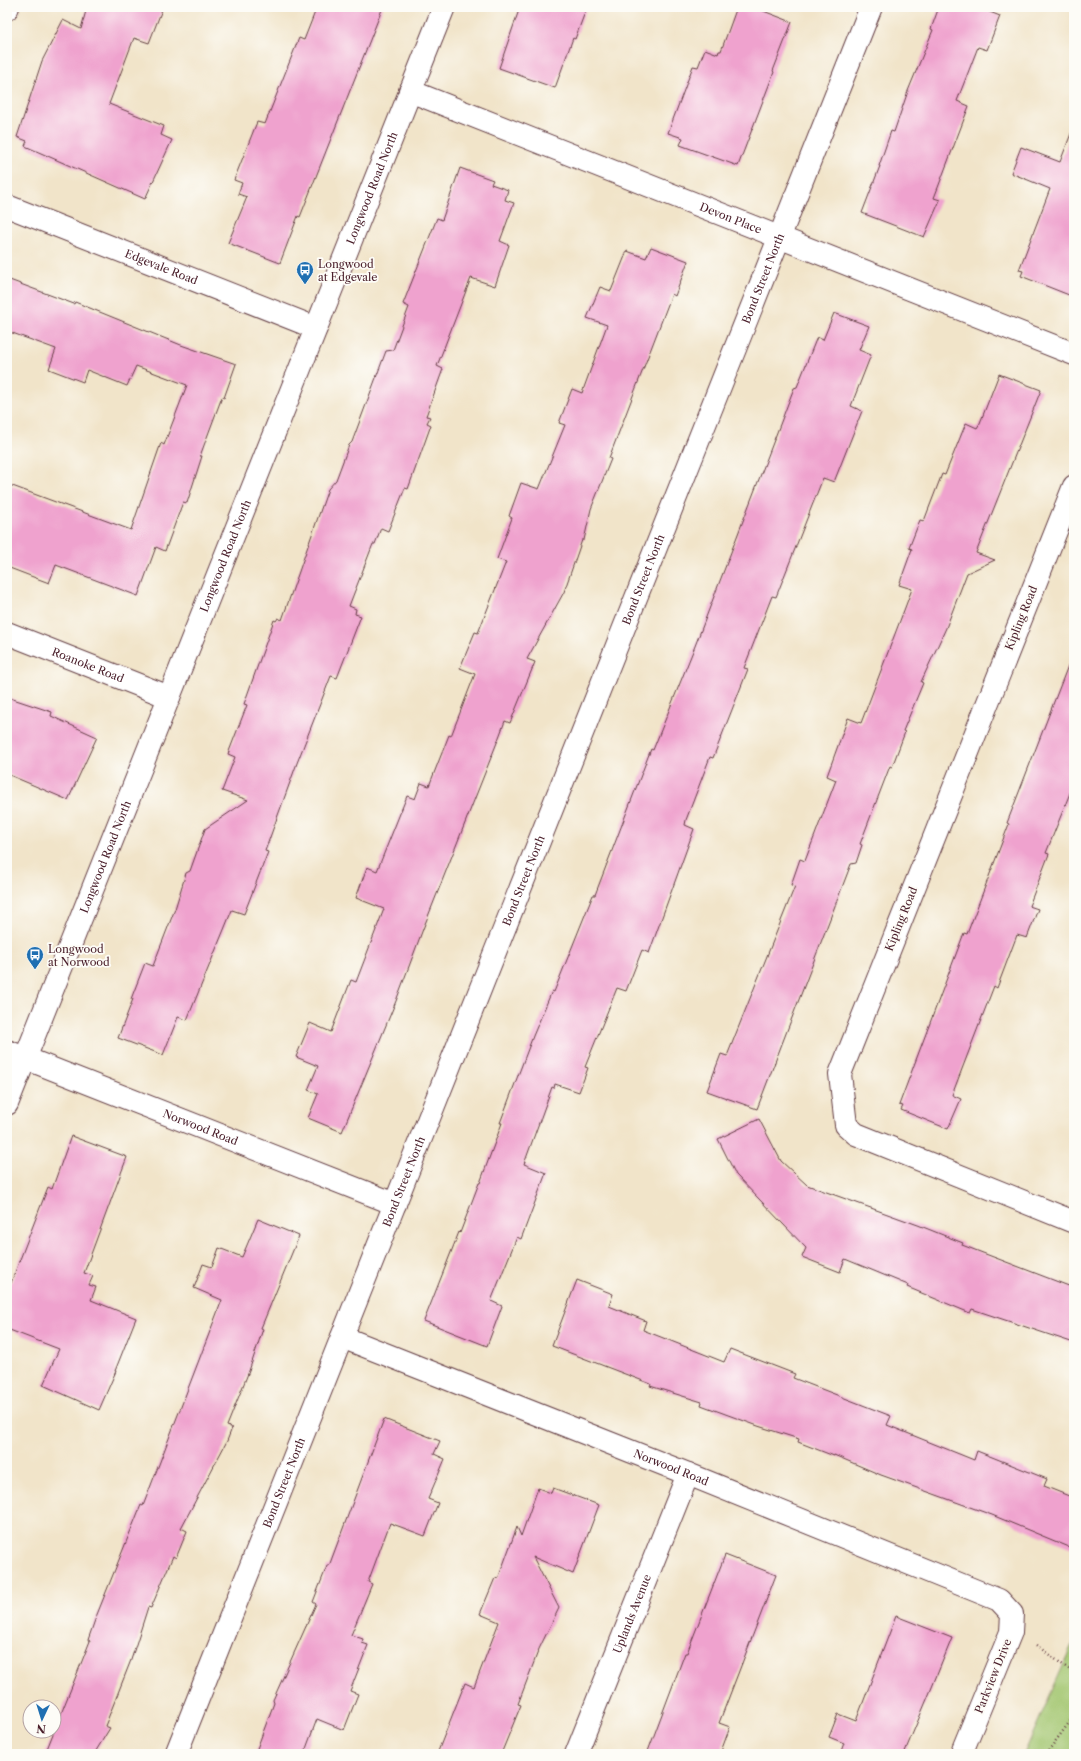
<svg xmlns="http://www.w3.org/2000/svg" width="1081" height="1761" font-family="'Libre Caslon Text',serif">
<rect width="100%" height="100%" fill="#fdfcf7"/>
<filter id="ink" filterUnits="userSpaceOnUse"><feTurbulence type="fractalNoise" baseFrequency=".025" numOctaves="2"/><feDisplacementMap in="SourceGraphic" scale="8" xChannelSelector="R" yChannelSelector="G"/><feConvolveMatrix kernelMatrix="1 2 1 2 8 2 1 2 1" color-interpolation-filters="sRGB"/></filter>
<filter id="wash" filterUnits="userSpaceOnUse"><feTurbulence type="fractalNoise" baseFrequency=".012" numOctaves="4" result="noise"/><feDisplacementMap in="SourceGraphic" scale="16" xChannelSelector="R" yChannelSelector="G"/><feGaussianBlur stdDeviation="0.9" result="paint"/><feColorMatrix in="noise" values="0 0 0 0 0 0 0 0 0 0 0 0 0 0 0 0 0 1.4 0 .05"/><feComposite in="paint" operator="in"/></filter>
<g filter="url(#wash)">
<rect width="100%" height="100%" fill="#f1e4c9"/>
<path fill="#a3c66f" stroke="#76724d" d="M 1074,1641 L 1074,1754 L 1024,1754 Z"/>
<g id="blocks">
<path fill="#efa2ce" d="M 87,7 L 163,7 L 149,43 L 134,38 L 109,104 L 164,126 L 161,135 L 172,140 L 145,199 L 25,146 L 27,141 L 17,137 L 42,61 L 63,20 L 81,29 Z
M 317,7 L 383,7 L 300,217 L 298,216 L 280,263 L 228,243 L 247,197 L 238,194 L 242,183 L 234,180 L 257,122 L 265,124 L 299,38 L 304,40 Z
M 520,7 L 587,7 L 575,39 L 573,38 L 555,88 L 499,68 Z
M 737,7 L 753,7 L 792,22 L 773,71 L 774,72 L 738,166 L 680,145 L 683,138 L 668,133 L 693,66 L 698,67 L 705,49 L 718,54 L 719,51 L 721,51 Z
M 939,7 L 977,7 L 1000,16 L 987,50 L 978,47 L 957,101 L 969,106 L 934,198 L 940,200 L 924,237 L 862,213 L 880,166 L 879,166 L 891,131 L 894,132 L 908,91 L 933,30 L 931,29 Z
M 1072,131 L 1074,131 L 1074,297 L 1021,276 L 1023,271 L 1019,270 L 1050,189 L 1011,173 L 1021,147 L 1060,162 Z
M 460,168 L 493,180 L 491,184 L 508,190 L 505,200 L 514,203 L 500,241 L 509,245 L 495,286 L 471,278 L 437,366 L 443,369 L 426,416 L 430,417 L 427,423 L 431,425 L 408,489 L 405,488 L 388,531 L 381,528 L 375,544 L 373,544 L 349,606 L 356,609 L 355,614 L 361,616 L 337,678 L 331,676 L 297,763 L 265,851 L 268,852 L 244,914 L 232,910 L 187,1020 L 178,1017 L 163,1055 L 118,1038 L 133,999 L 131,999 L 145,963 L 153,966 L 175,909 L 186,873 L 190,871 L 205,829 L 248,800 L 222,791 L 235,757 L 228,754 L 247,705 L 244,704 L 274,620 L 276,621 L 278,618 L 282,620 L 328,489 L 336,480 L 349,445 L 352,442 L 386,351 L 393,350 L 409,307 L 403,304 L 437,218 L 442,220 Z
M 651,247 L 688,261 L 675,296 L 672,294 L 609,458 L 611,459 L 591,509 L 584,540 L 582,540 L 564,592 L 527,659 L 535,662 L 510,723 L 505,721 L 498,740 L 423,929 L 396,1001 L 342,1132 L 308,1118 L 318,1094 L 308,1090 L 318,1066 L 296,1057 L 310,1023 L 331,1032 L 351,980 L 356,982 L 384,909 L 356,898 L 367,867 L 377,871 L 407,796 L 415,799 L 421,783 L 429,786 L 449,735 L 451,736 L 475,674 L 460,668 L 475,632 L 478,633 L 506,562 L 497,559 L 512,518 L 509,516 L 521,483 L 539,489 L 565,425 L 559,423 L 572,389 L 582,393 L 607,325 L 587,318 L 600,287 L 611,291 L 627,251 L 646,258 Z
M 7,279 L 74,304 L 75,302 L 181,345 L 236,364 L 224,398 L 222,397 L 200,456 L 202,456 L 187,503 L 183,502 L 165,551 L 156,547 L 138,596 L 56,565 L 49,583 L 7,567 L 7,484 L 131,530 L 161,443 L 164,445 L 187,385 L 136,366 L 127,386 L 87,370 L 83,382 L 49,369 L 56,349 L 7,331 Z
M 834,313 L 869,326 L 859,350 L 871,355 L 851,406 L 862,411 L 834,482 L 823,478 L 776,597 L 772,596 L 744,668 L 748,669 L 713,758 L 710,757 L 686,820 L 685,825 L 694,829 L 649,953 L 642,950 L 626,991 L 617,988 L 585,1067 L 588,1068 L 579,1092 L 555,1084 L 554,1088 L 552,1087 L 524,1164 L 546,1173 L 521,1239 L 517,1237 L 491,1301 L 502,1306 L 487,1346 L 424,1321 L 459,1232 L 460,1233 L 479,1183 L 480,1183 L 502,1123 L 500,1123 L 533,1036 L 552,991 L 554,992 L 593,895 L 595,895 L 651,749 L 653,750 L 695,646 L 794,388 L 797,387 L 817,337 L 823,340 Z
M 999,374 L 1041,390 L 976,553 L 995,560 L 967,573 L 946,628 L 921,682 L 923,683 L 903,731 L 905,732 L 892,767 L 890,766 L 860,844 L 862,845 L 856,863 L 851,864 L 757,1109 L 707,1091 L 721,1054 L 727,1056 L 795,886 L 791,885 L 800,859 L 805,861 L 836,780 L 827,776 L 848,718 L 861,723 L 906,605 L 912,589 L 899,585 L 912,549 L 909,548 L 920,520 L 924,521 L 942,474 L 945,475 L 966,423 L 977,428 L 980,423 Z
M 1071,658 L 1074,658 L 1074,783 L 1046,853 L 1049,854 L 1029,906 L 1038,909 L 1027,938 L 1017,935 L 997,988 L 994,986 L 952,1095 L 961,1099 L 948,1129 L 901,1110 L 903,1106 L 899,1105 L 964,933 L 967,934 L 1009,824 L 1007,823 Z
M 7,697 L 52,712 L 51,716 L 97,737 L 68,800 L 7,774 Z
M 759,1119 L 781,1161 L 807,1185 L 918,1225 L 963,1243 L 962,1245 L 1074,1288 L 1074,1343 L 972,1309 L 970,1313 L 907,1287 L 908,1285 L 845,1259 L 840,1272 L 802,1257 L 806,1248 L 736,1175 L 718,1139 Z
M 71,1136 L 127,1157 L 84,1273 L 93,1276 L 89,1285 L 96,1287 L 91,1300 L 136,1318 L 115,1371 L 116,1371 L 99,1410 L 43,1385 L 59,1349 L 7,1329 L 7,1293 L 48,1187 L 52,1189 Z
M 258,1219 L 299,1236 L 261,1328 L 263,1329 L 249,1371 L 227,1426 L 232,1428 L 227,1441 L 181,1528 L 187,1531 L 176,1558 L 173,1556 L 151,1608 L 148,1607 L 131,1660 L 105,1726 L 110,1728 L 94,1754 L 45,1754 L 90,1641 L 88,1640 L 96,1617 L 141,1505 L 143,1506 L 222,1300 L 194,1288 L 203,1264 L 212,1267 L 219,1248 L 242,1257 Z
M 577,1280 L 613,1294 L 609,1306 L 646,1321 L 643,1330 L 724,1362 L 730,1349 L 795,1374 L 793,1378 L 891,1416 L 887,1425 L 974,1460 L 977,1451 L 1047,1479 L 1044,1486 L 1074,1498 L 1074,1549 L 992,1515 L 881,1475 L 834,1455 L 834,1456 L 798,1442 L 799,1439 L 758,1426 L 701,1405 L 702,1402 L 650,1386 L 651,1384 L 552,1346 Z
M 384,1419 L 440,1441 L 434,1454 L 445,1459 L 428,1499 L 438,1503 L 425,1536 L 390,1523 L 368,1582 L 372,1584 L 351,1635 L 363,1639 L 362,1643 L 368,1645 L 350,1691 L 358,1694 L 344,1730 L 317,1719 L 304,1754 L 255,1754 L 274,1703 L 273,1700 L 316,1604 L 313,1602 L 327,1566 L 329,1566 Z
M 538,1488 L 551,1493 L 553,1488 L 599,1505 L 573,1574 L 533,1557 L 559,1608 L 539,1649 L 518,1704 L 521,1705 L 501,1754 L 437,1754 L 465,1683 L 474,1687 L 499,1622 L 480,1614 L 495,1578 L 498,1579 L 517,1527 L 521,1536 Z
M 725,1555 L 776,1575 L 719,1723 L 730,1727 L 720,1754 L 647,1754 L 685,1653 L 687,1653 Z
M 896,1616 L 952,1638 L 930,1692 L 904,1754 L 840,1754 L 844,1743 L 829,1737 L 838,1714 L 856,1721 Z"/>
</g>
</g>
<g filter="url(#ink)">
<use href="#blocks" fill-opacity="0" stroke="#633d43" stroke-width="1"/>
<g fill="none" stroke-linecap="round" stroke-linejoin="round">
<defs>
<g id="minor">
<path d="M 7,9 L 8,7"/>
<path id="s1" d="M 410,91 L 1074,354"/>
<path id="s2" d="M 7,206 L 316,328"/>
<path d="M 1074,486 L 840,1074 L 846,1125 L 856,1134 L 1074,1222"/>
<path id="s3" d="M 7,633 L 169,697"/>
<path id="s4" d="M 7,1051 L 395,1204"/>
<path id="s5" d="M 342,1337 L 688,1474 L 999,1600 L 1012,1614 L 1011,1632 L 961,1754"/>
<path id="s6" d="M 176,1754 L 871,7"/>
<path id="s7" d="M 576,1754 L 688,1474"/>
</g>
<g id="tertiary">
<path id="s8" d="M 7,1104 L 444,7"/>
</g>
</defs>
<use href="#minor" stroke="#633d43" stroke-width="24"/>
<use href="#tertiary" stroke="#633d43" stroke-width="24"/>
<path stroke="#633d43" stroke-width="2.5" stroke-dasharray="1 3" stroke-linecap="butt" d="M 1036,1645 L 1074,1673
M 1046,1754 L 1074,1716"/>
<use href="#minor" stroke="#fff" stroke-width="22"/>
<use href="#tertiary" stroke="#fff" stroke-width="22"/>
</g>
</g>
<defs>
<symbol id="bus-pin" viewBox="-11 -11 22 30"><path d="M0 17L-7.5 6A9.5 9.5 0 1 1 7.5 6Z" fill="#1f6fb2" stroke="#fdfcf7"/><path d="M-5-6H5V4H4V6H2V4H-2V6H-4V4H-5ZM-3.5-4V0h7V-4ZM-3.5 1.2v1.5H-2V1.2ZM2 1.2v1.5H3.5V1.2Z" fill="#fff"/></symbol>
</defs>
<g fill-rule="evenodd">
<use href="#bus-pin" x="295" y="260" width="20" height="27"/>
<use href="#bus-pin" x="25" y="945" width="20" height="27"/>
</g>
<g text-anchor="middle" stroke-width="3.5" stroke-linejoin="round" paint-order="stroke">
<g font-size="11" fill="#4a1f2b" stroke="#fdfcf7">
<text dy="4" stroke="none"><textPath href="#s8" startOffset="986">Longwood Road North</textPath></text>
<text dy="4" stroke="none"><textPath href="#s1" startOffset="345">Devon Place</textPath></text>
<text dy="4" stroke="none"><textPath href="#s2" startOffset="166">Edgevale Road</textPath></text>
<text dy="4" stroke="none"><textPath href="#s6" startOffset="1588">Bond Street North</textPath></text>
<text dy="4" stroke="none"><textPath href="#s8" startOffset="590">Longwood Road North</textPath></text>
<text dy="4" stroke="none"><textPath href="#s6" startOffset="1264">Bond Street North</textPath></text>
<text transform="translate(1021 618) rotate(-68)" y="4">Kipling Road</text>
<text dy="4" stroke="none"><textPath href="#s3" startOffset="87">Roanoke Road</textPath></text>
<text dy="4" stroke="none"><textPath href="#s8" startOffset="266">Longwood Road North</textPath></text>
<text dy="4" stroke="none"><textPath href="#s6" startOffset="940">Bond Street North</textPath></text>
<text transform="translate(901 919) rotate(-68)" y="4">Kipling Road</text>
<text dy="4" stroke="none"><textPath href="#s4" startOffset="208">Norwood Road</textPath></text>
<text dy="4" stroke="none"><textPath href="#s6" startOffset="616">Bond Street North</textPath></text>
<text dy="4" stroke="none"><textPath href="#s5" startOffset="354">Norwood Road</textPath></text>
<text dy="4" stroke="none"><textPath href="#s6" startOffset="292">Bond Street North</textPath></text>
<text dy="4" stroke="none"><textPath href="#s7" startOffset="151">Uplands Avenue</textPath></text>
<text transform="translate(993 1676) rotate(-68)" y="4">Parkview Drive</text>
</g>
<g font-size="11" fill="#4a1f2b" stroke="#fdfcf7" text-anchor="start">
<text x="318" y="268">Longwood<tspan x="318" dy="13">at Edgevale</tspan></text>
<text x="48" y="953">Longwood<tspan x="48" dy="13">at Norwood</tspan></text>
</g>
</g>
<rect width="1081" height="1761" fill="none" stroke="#fdfcf7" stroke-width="24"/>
<g transform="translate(42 1719) rotate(184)"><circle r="19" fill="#fdfcf7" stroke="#b5a4a5"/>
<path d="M0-3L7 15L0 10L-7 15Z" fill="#1f6fb2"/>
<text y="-6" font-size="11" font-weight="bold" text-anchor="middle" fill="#4a1f2b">N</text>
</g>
</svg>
